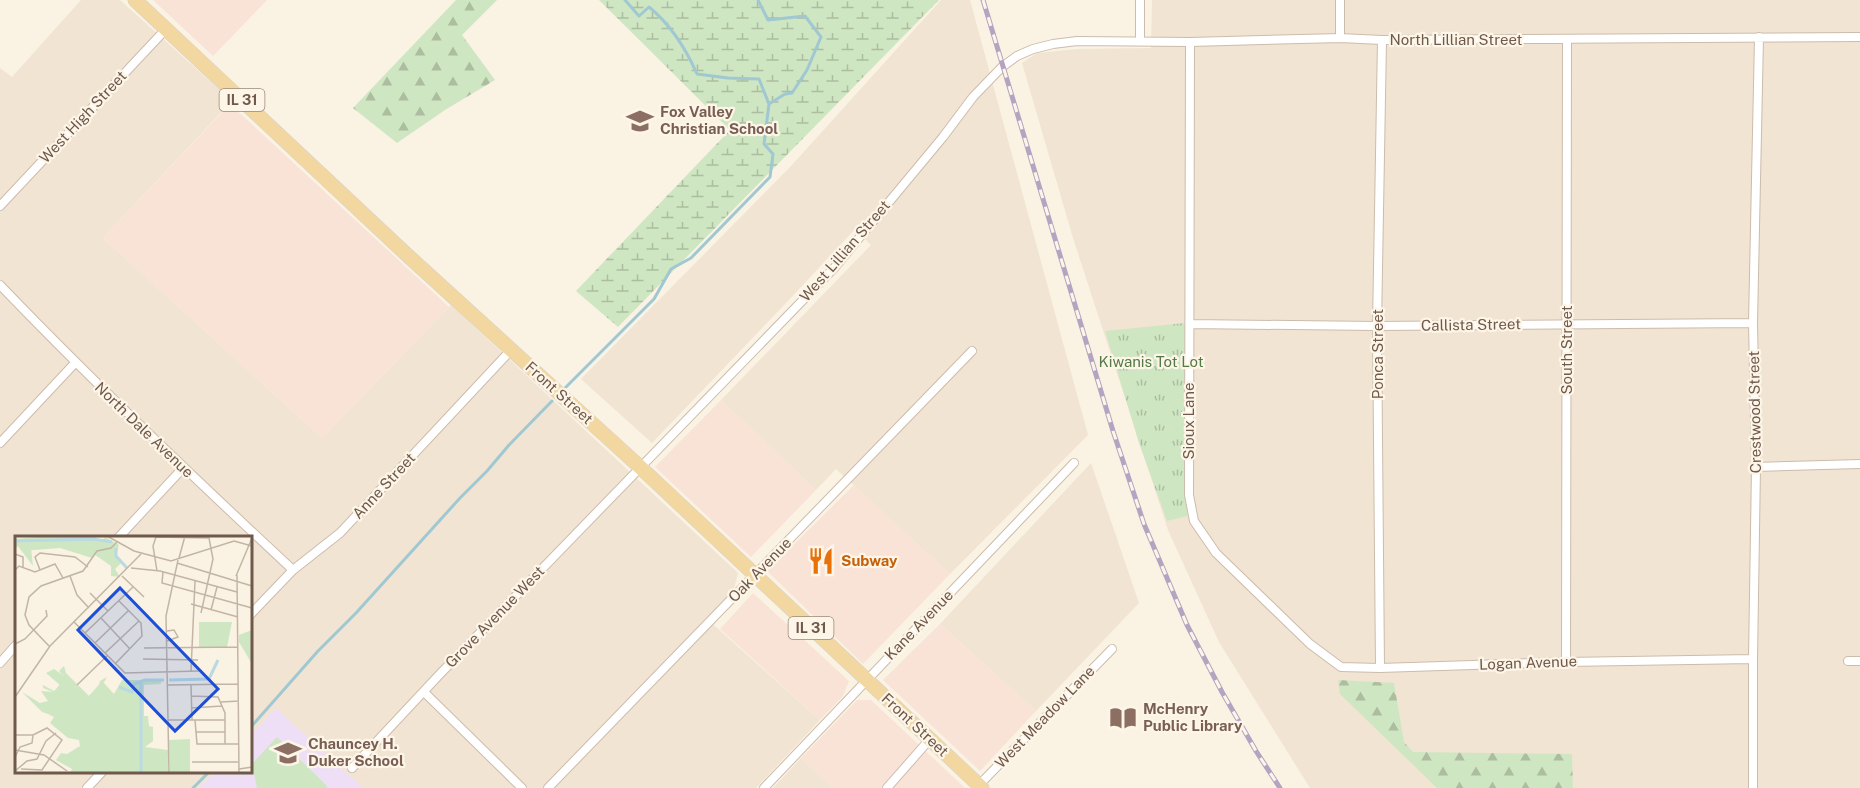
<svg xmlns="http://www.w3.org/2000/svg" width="1860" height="788" font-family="'Public Sans',sans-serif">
<defs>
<pattern id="grass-tufts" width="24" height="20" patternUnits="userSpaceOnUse" patternTransform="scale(1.5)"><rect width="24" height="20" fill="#cfe6c3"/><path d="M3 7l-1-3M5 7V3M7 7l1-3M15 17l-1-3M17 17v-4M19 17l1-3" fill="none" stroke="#acbda0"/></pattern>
<pattern id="forest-firs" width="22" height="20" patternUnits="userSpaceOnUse" patternTransform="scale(1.5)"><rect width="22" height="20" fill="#cfe6c3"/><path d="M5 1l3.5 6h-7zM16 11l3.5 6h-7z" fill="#acbda0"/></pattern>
<pattern id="wetland-marsh" width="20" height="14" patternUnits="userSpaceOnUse" patternTransform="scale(1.5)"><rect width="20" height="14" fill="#cfe6c3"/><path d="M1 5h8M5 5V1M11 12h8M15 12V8" fill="none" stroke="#acbda0"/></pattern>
</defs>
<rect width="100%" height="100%" fill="#faf2e3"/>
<path fill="#f1e4d2" d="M 81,0 L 120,0 L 232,101 L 103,238 L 322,438 L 451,305 L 738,573 L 734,589 L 707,619 L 820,720 L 756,788 L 363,788 L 276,709 L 251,735 L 250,538 L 16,538 L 16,772 L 215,772 L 199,788 L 0,788 L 0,68 L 12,77 Z
M 941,0 L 970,0 L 1088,435 L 950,574 L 836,469 L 816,490 L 721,400 L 871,245 L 855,229 L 786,303 L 652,443 L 581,379 L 792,165 Z
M 1152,0 L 1860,0 L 1860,788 L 1310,788 L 1219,642 L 1168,530 L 1073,238 L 1022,63 L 1037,53 L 1077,49 L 1151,48 Z
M 1091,463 L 1139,603 L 1036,711 L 940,624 Z
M 801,758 L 833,788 L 773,788 Z"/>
<path fill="#f9e3d7" d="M 153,0 L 267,0 L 213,56 Z
M 230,104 L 449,307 L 322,438 L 103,238 Z
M 721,400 L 816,490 L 751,557 L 655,467 Z
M 854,485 L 950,574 L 863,664 L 767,571 Z
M 753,593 L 849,681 L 843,696 L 820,720 L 720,629 Z
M 940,624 L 1036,711 L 980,771 L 883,680 Z
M 857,700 L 871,700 L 965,788 L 833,788 L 801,758 Z"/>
<path fill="#eedff6" d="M 276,708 L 363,788 L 199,788 L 215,772 L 250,772 L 251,735 Z"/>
<path fill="url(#grass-tufts)" d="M 1185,323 L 1187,516 L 1167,521 L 1139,443 L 1105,331 Z"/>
<path fill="url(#forest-firs)" d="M 456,0 L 497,0 L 462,35 L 495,80 L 445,110 L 397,143 L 353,108 Z
M 1338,680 L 1394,683 L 1404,742 L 1413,752 L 1572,754 L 1573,788 L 1437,788 L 1340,694 Z"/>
<path fill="url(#wetland-marsh)" d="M 599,0 L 939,0 L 618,327 L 576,291 L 730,130 Z"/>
<path fill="#cfe6c3" d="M 277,737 L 327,786 L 327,788 L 257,788 L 252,764 Z"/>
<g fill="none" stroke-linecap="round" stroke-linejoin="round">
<path stroke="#a0c8d2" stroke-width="3" d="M 625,0 L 639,16 L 649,7 C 671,25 686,49 697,74 L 728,78 L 759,79 L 769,104
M 565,388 L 654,299 L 671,269 L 691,258 L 770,177 L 773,154 L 764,144 L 769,104 L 785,94 L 792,93 L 807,70 L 821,37 L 805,16 L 768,20 L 758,0
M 250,728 L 318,651 L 356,613 L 460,498 L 487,471 L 509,445 L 552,401
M 193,788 L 209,772"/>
<defs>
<path id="street" d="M 1340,38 L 1340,0
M 1140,41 L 1140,0
M 1190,42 L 1189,495 L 1194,521 L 1216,553 L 1310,644 L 1341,667 L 1380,668 L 1566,662 L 1753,659
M 0,206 L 166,29
M 0,285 C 95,384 193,477 293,570
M 1190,324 L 1377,326 L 1753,323
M 0,443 L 75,363
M 1756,467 L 1860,464
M 118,538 L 183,468
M 250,615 L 293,570 L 340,533 L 511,350
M 1848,661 L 1860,661
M 1566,662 L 1567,39
M 0,663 L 16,645
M 1380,668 L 1377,326 L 1382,40
M 424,692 L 522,788
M 352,768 L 439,675 L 835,267 L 943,137 L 973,97 L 1002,67 L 1017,56 L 1033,49 L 1053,44 L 1077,41 L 1190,42 L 1340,38 L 1382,40 L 1860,37
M 979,785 L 1112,649
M 87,788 L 102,772
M 548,788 L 972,351
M 764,788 L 1074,463
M 887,788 L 930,739
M 1753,788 L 1753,659 L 1756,467 L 1753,323 L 1759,37"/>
<path id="primary" d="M 135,0 L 406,254 L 640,467 L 982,788"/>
</defs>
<use href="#street" stroke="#ccbcad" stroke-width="10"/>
<use href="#primary" stroke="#d7d1cd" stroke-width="15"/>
<use href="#street" stroke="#fff" stroke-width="8"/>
<use href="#primary" stroke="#f3d7a0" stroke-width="14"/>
<defs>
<path id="rail" d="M 983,0 L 1113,431 L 1144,524 L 1187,625 L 1222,692 L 1256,751 L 1280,788"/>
</defs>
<use href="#rail" stroke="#b4a3c1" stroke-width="5"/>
<use href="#rail" stroke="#fdf6e8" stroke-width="3" stroke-dasharray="9" stroke-linecap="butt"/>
</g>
<defs>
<symbol id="school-bare" viewBox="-9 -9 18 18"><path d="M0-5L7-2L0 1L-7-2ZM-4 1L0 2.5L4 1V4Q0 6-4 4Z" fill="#8d6e63" stroke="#fdf6e8" stroke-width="2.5" paint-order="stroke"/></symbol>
<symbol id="restaurant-bare" viewBox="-9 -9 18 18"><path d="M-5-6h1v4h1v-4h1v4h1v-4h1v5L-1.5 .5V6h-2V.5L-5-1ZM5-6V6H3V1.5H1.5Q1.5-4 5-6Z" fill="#e8710a" stroke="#fdf6e8" stroke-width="2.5" paint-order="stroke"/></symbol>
<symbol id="library-bare" viewBox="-9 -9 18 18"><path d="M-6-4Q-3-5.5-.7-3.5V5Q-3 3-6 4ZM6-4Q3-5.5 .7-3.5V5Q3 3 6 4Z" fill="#8d6e63" stroke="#fdf6e8" stroke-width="2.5" paint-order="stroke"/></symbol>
</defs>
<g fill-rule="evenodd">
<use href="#school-bare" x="621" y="102" width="38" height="38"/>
<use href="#restaurant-bare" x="802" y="542" width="38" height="38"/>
<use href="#library-bare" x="1104" y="699" width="38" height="38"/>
<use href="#school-bare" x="269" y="734" width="38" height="38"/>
</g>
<g text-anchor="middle" stroke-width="4.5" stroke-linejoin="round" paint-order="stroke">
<g fill="#fdf6e8" stroke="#9a887a" stroke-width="1.5">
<rect x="219.5" y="89" width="45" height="22" rx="4.5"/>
<rect x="788.5" y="617" width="45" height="22" rx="4.5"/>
</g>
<g font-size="14" font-weight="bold" fill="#6f594b">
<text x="242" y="105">IL 31</text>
<text x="811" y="633">IL 31</text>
</g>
<g font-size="15" fill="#6f594b" stroke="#fdf6e8">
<text x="1456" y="45">North Lillian Street</text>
<text transform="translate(83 117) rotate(-47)" y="5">West High Street</text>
<text transform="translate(845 251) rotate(-49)" y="5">West Lillian Street</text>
<text transform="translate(1471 325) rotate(-1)" y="5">Callista Street</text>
<text transform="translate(1567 350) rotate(-90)" y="5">South Street</text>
<text transform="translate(1378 354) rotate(-90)" y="5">Ponca Street</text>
<text transform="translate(559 393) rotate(42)" y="5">Front Street</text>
<text transform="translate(1755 412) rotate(-91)" y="5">Crestwood Street</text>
<text transform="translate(1189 421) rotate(-90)" y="5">Sioux Lane</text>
<text transform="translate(144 430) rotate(44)" y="5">North Dale Avenue</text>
<text transform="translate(384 486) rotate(-47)" y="5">Anne Street</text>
<text transform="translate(760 570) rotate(-46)" y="5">Oak Avenue</text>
<text transform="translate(495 617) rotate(-46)" y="5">Grove Avenue West</text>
<text transform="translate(919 625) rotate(-46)" y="5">Kane Avenue</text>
<text transform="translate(1528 663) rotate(-2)" y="5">Logan Avenue</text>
<text transform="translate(1045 717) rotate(-46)" y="5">West Meadow Lane</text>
<text transform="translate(915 725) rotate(43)" y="5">Front Street</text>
</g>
<g font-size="15" font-weight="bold" fill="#785e54" stroke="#fdf6e8" text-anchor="start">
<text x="660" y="117">Fox Valley<tspan x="660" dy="17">Christian School</tspan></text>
<text x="1143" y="714">McHenry<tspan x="1143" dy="17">Public Library</tspan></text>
<text x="308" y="749">Chauncey H.<tspan x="308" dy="17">Duker School</tspan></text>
</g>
<g font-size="15" fill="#547a47" stroke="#fdf6e8">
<text x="1151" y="367">Kiwanis Tot Lot</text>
</g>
<g font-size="15" font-weight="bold" fill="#c56008" stroke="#fdf6e8" text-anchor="start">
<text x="841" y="566">Subway</text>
</g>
</g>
<g transform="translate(15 536)">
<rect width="237" height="237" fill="#faf2e3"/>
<path d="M 90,1 L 104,9 L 101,20 L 107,26 L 100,33 L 105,41 L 96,40 L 96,30 L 79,18 L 77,22 L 45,12 L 7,15 L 3,9 L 0,11 L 0,3 L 87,5 ZM 184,86 L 217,86 L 212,111 L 184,111 ZM 237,94 L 237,128 L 224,106 L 224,99 Z" fill="#cfe6c3"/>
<path d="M 32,0 L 79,0 L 87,7 L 48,4 L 46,12 L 16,12 L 18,30 L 3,10 L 0,12 L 0,3 ZM 39,133 L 52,142 L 67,165 L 83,154 L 85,145 L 92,141 L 88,148 L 97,157 L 41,180 L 27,176 L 7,156 L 25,167 L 33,165 L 26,155 L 38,156 L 28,152 L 28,149 L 39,155 L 45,149 L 31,137 ZM 175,203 L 175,237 L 155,237 L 154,204 Z" fill="#cfe6c3"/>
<path d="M 49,130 L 51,137 L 74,160 L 87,145 L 99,158 L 107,144 L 146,144 L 146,148 L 129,149 L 129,180 L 133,180 L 134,190 L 138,191 L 138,205 L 130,211 L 153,214 L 153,237 L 55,237 L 57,233 L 41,224 L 46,217 L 52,218 L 65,210 L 64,204 L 53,202 L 35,187 L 39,181 L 29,176 L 49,140 L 44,135 Z" fill="#cfe6c3"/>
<path fill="none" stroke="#b9dae1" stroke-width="3" d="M 0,5 L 78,3 L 97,6M 101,12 L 101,20 L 112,32M 154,144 L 194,143 L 203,124M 126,147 L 126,237M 104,151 L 117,156 L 119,148 L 130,144 L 149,144"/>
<path fill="none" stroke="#c2b5a6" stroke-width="1.5" d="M 92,0 L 119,15 L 156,25 L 219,5 L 237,10M 0,18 L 8,21 L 8,31M 164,22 L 170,0M 162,27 L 237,50M 116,32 L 145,35 L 222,56M 0,34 L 4,30 L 20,36 L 40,28 L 48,42M 25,34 L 20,21 L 25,17 L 60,21 L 73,31M 142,35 L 138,10 L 141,1 L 194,2 L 198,23 L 186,77M 148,36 L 147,47 L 237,72M 222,39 L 224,237M 55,40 L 62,59 L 74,72M 107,40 L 129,61M 221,40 L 237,2M 75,57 L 93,75M 176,68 L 223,81M 196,74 L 202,51M 86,82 L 115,113M 59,86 L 110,137 L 184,135M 152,95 L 159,94 L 163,101 L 152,105M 70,97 L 118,51M 80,107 L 113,75M 0,108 L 10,103 L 32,80 L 31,74M 34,110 L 14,89 L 10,79 L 14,61 L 26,50 L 68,35 L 82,15 L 96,12 L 102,6M 129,112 L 223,111M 90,117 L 124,85M 128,123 L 183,124M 100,128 L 127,100 L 126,87 L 104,65M 176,135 L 180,45M 62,149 L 92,120M 153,149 L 223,148M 176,149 L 177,184M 176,160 L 203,161 L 210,177 L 210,208M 0,161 L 35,110 L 126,18M 206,166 L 224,165M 176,172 L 207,170M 153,184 L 210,184M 180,184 L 182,208 L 224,208M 181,196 L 210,196M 0,199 L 18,199 L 32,192 L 47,204 L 27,234 L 6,233M 0,214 L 29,219 L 52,235M 0,221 L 5,211 L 17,207 L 18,199M 177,226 L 223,226M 224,233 L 237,231 L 237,208M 0,235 L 12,225 L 22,223 L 31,205 L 41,197M 154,237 L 151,80 L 163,24"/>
<path fill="#1d4ed8" fill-opacity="0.15" stroke="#1d4ed8" stroke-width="3" d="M 105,52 L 203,153 L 160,195 L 63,94 Z"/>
<rect width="237" height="237" fill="none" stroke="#6f594b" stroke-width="3"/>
</g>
</svg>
